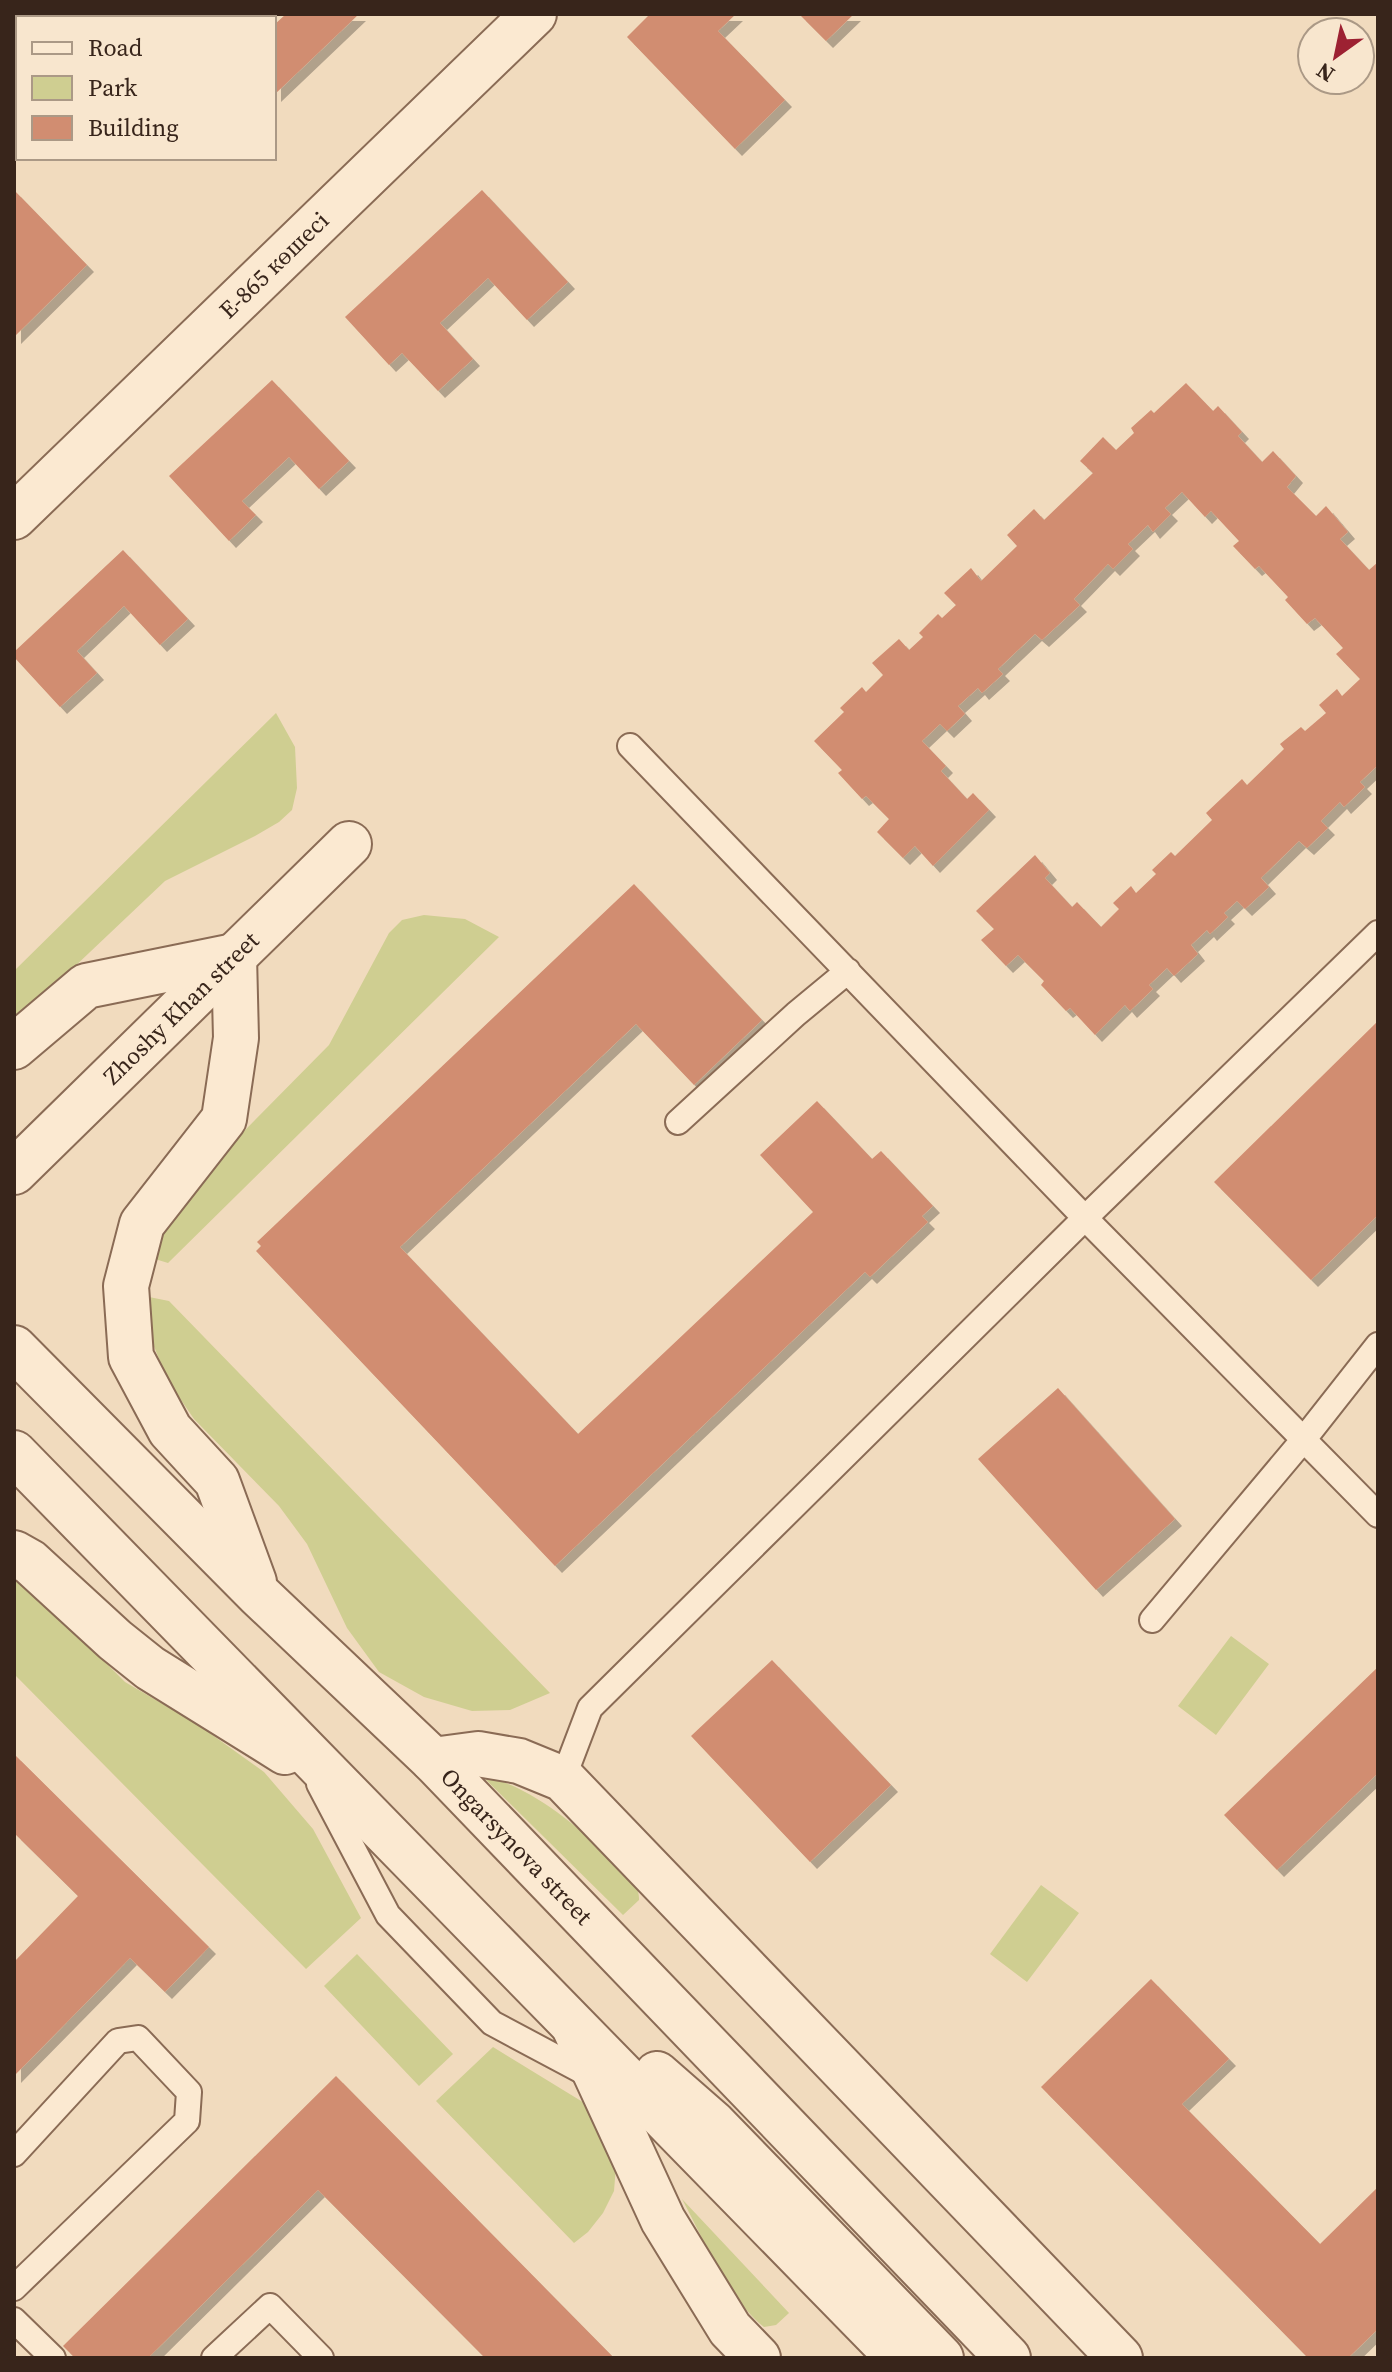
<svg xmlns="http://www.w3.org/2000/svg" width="1392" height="2372" font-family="'Source Serif 4',serif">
<defs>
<filter id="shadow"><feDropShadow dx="7" dy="7" stdDeviation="0" flood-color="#0004"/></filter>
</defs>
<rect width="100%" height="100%" fill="#f1dbbe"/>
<path fill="#cfce91" d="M 276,713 L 295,747 L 297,788 L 292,810 L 279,822 L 255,836 L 165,881 L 14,1024 L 14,971 Z
M 424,915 L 465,919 L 499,937 L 168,1263 L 155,1259 L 167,1224 L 189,1187 L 329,1045 L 389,933 L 402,920 Z
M 149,1297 L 169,1301 L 550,1693 L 510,1710 L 472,1711 L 424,1697 L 379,1672 L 347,1628 L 307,1544 L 279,1506 L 194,1419 L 168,1381 L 151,1339 Z
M 14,1574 L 23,1580 L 125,1682 L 197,1724 L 264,1772 L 313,1829 L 361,1918 L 306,1969 L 14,1674 Z
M 1231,1636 L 1269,1664 L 1216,1735 L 1178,1706 Z
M 480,1774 C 532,1788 575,1823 613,1861 C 624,1873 640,1883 639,1900 L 623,1915 Z
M 1041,1885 L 1079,1913 L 1027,1982 L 990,1954 Z
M 357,1954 L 453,2054 L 419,2086 L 324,1986 Z
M 493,2047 L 586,2104 L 616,2166 L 614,2191 L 603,2213 L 588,2232 L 574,2243 L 436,2101 Z
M 682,2199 L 789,2313 L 776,2325 L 764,2327 C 728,2299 704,2240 682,2199 Z"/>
<path fill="#d18d71" filter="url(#shadow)" d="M 69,14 L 169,14 L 173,18 L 65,18 Z
M 286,14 L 359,14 L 274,95 L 274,25 Z
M 650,14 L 736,14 L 718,31 L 785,100 L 735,149 L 627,37 Z
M 799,14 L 854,14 L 826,41 Z
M 14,190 L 87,265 L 14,337 Z
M 482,190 L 568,282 L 527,320 L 488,278 L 440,323 L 473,359 L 438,391 L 402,353 L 389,365 L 345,317 Z
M 272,380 L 349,461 L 319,489 L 289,457 L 242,501 L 256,515 L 229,541 L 169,476 Z
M 1186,383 L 1213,411 L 1218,406 L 1242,432 L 1238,436 L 1262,462 L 1273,451 L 1296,476 L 1287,487 L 1316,516 L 1326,506 L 1348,532 L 1340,539 L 1369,570 L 1378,562 L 1378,765 L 1360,782 L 1365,787 L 1344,807 L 1340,802 L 1321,821 L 1328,828 L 1307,848 L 1299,841 L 1261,878 L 1269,887 L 1245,909 L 1237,901 L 1224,913 L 1228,917 L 1210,934 L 1207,930 L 1191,945 L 1198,954 L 1174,976 L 1167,968 L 1149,985 L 1153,989 L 1130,1011 L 1125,1005 L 1095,1035 L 1070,1008 L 1066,1011 L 1041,985 L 1044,981 L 1018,955 L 1006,966 L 981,940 L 994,929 L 976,911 L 1035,855 L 1050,873 L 1045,878 L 1072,907 L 1077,902 L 1101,927 L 1119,909 L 1113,903 L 1131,886 L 1136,893 L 1156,874 L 1152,870 L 1171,852 L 1175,856 L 1212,820 L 1206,813 L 1242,779 L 1247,785 L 1284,749 L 1280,744 L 1301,727 L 1305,731 L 1326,713 L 1319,705 L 1337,689 L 1342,696 L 1360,679 L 1336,654 L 1343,648 L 1315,618 L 1307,624 L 1285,600 L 1288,597 L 1259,566 L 1255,569 L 1233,546 L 1239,541 L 1211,511 L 1205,517 L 1182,492 L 1165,508 L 1171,514 L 1153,532 L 1148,525 L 1128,544 L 1133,549 L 1113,569 L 1108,564 L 1074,599 L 1080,605 L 1042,640 L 1035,634 L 998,669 L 1003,674 L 982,693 L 978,688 L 958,706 L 965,714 L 947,731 L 940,724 L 922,741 L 946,766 L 941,771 L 967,799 L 973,793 L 989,810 L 933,866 L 915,846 L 903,858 L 877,832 L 889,819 L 866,796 L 862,799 L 838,773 L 842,770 L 814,741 L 844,712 L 840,708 L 862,687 L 866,692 L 883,675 L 872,663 L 899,639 L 909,650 L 923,637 L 919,633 L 938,614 L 942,618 L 956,605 L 944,593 L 971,568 L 981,581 L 1017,546 L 1007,535 L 1034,509 L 1044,520 L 1093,473 L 1080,461 L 1103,437 L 1116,450 L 1134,433 L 1131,428 L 1151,410 L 1154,413 Z
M 123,550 L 188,619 L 160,645 L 124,606 L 77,651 L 97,673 L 60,707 L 14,657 L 14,652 Z
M 634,884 L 762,1020 L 694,1085 L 636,1024 L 400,1247 L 578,1434 L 813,1212 L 760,1155 L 817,1101 L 872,1159 L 881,1151 L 933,1206 L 922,1216 L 928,1222 L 870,1277 L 865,1272 L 555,1566 L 256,1251 L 261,1246 L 257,1242 Z
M 1378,1021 L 1378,1215 L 1311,1280 L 1214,1182 Z
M 1058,1388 L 1175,1519 L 1096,1590 L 978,1459 Z
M 772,1660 L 891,1785 L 810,1862 L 691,1736 Z
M 1378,1667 L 1378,1777 L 1376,1775 L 1277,1870 L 1224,1815 Z
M 14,1754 L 209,1947 L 165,1992 L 130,1958 L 14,2076 L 14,1962 L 78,1896 L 14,1833 Z
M 1151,1979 L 1229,2059 L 1182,2104 L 1320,2244 L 1378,2187 L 1378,2329 L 1348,2358 L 1308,2358 L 1041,2087 Z
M 336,2076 L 614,2358 L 485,2358 L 318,2190 L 148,2358 L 75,2358 L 63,2346 Z"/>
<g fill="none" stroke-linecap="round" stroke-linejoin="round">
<defs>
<path id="service" d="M 630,746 L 1085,1218 L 1378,1515
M 678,1122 L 796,1014 L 848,971
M 1152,1620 L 1304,1439 L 1378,1345
M 563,1779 L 590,1708 L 1085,1218 L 1378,933
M 319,1784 L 388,1915 L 492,2023 L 595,2078
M 14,2154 L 118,2041 L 138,2038 L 189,2092 L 187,2121 L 14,2288
M 14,2320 L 53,2358
M 214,2358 L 270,2306 L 321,2358"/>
<g id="minor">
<path id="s1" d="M 14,517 L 534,14"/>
<path id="s2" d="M 14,1172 L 349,844"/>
<path d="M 433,1760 L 478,1754 L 519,1761 L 563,1779 L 1120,2358"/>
<path d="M 575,2029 L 663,2220 L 730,2329 L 758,2358"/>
</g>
<g id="tertiary">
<path d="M 14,1047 L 86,986 L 234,956 L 236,1038 L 224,1119 L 142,1224 L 126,1286 L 131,1357 L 170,1430 L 217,1481 L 254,1582"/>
<path id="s3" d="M 14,1348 L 259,1595 L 433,1760 L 1008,2358"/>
<path d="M 14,1453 L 899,2358"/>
<path d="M 14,1553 L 30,1562 L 115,1640 L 150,1668 L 285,1752"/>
<path d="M 657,2074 L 713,2123 L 941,2358"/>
</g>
</defs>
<use href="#service" stroke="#8a6b55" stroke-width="28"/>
<use href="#minor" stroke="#8a6b55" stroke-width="48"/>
<use href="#tertiary" stroke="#8a6b55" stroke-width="48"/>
<use href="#service" stroke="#fbe9d1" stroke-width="24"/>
<use href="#minor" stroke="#fbe9d1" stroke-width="44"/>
<use href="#tertiary" stroke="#fbe9d1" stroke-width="44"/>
</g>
<g text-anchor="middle" stroke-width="6" stroke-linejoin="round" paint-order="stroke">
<g font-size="24" fill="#38251b" stroke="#f8e6ce">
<text dy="8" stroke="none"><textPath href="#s1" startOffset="362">Е-865 көшесі</textPath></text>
<text dy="8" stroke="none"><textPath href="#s2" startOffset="234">Zhoshy Khan street</textPath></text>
<text dy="8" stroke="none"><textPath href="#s3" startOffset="708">Ongarsynova street</textPath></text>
</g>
</g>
<rect width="1392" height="2372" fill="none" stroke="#38251b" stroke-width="32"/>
<rect x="16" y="16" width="260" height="144" fill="#f8e6ce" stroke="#ab9986" stroke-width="2"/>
<rect x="32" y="42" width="40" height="12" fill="#fbe9d1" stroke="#ab9986" stroke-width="2"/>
<text x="88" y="56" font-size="24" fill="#38251b">Road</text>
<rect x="32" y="76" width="40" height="24" fill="#cfce91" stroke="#ab9986" stroke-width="2"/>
<text x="88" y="96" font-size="24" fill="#38251b">Park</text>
<rect x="32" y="116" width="40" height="24" fill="#d18d71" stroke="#ab9986" stroke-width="2"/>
<text x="88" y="136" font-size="24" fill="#38251b">Building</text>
<g transform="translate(1336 56) rotate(213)"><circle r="38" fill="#f8e6ce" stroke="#ab9986" stroke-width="2"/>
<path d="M0-6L14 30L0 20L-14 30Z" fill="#9d2132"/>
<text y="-12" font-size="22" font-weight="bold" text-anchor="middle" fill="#38251b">N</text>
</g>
</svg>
